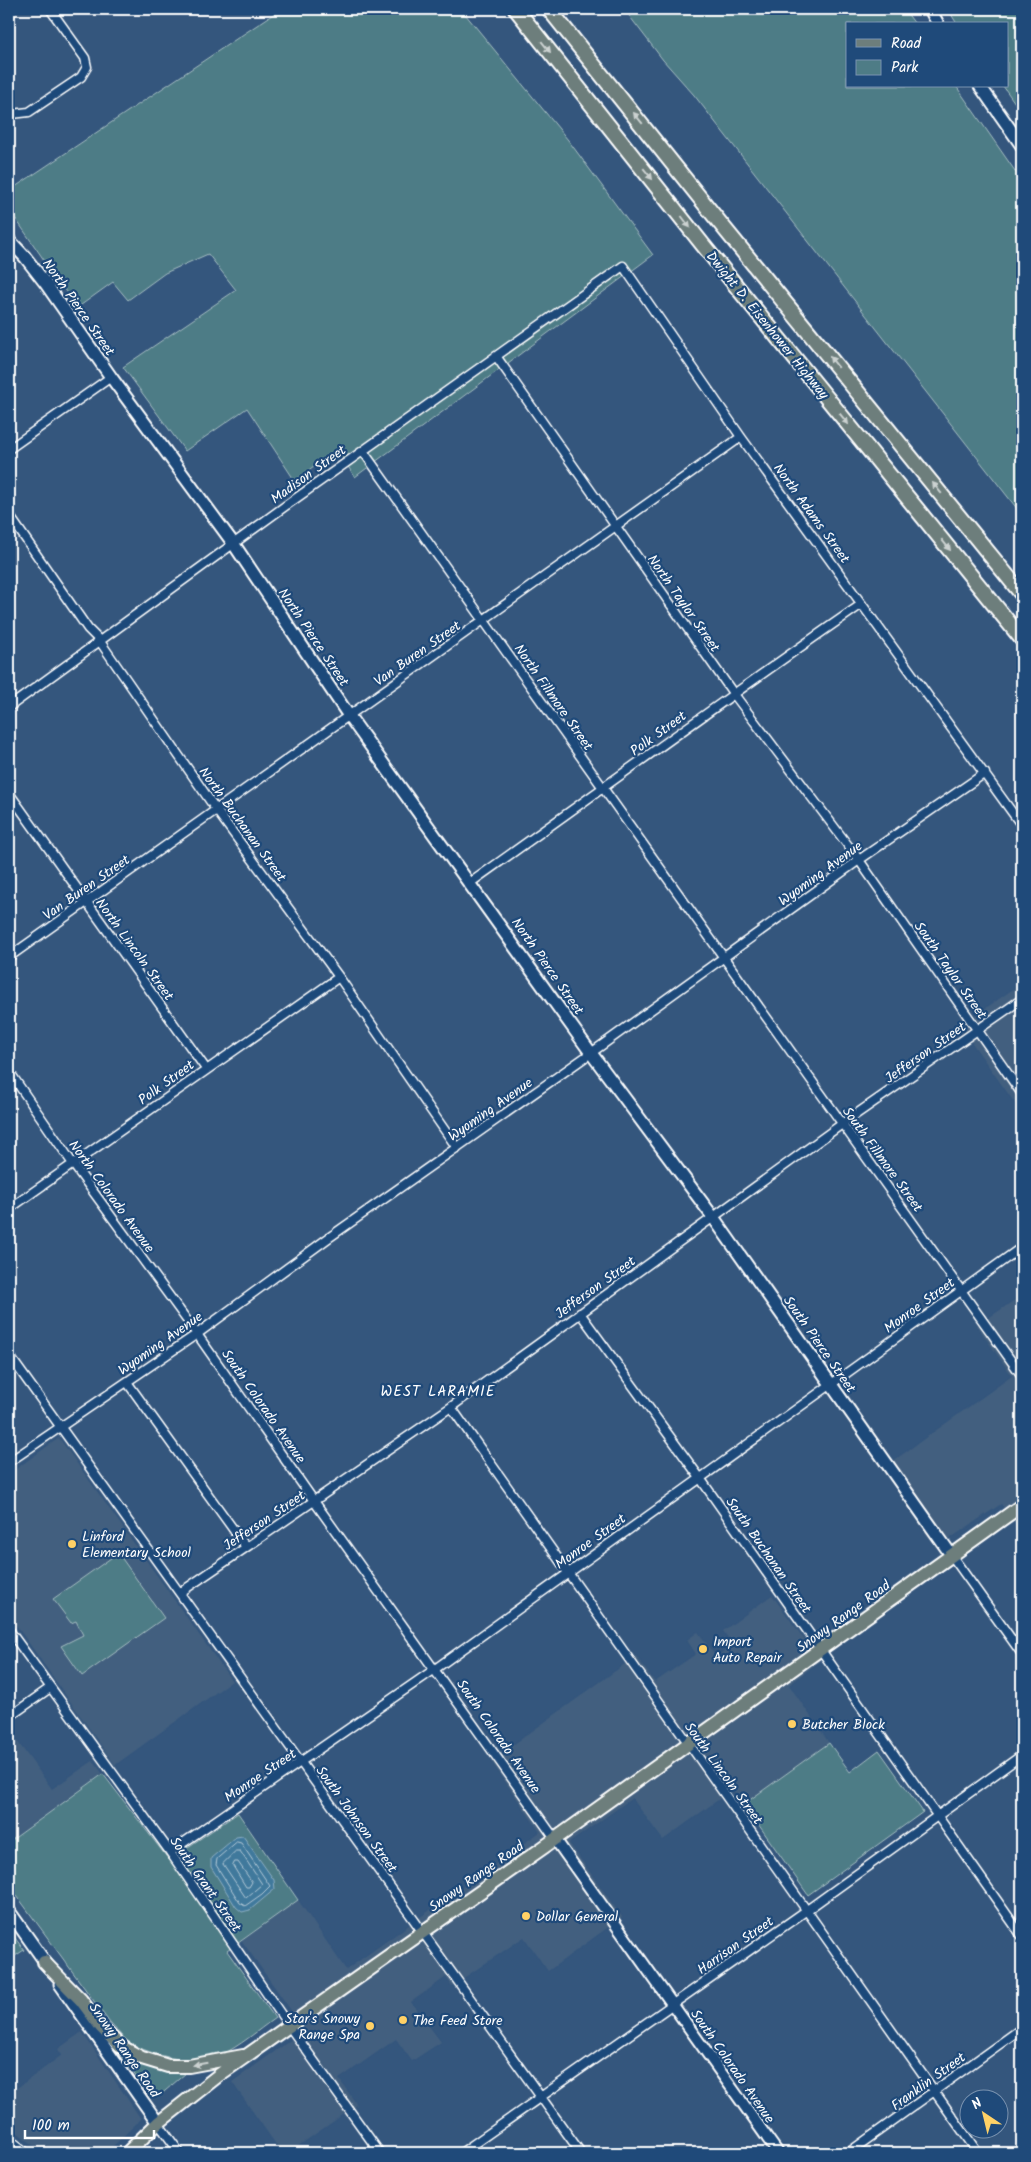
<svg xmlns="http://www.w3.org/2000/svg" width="1031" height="2162" font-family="Kalam,sans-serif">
<rect width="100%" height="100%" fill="#34567d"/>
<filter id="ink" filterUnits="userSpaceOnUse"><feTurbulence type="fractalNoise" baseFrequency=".02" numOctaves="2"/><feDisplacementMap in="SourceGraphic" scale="10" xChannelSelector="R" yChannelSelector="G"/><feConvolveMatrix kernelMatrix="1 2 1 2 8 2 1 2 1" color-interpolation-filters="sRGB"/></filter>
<g filter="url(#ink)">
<path fill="#425f7f" d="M 1022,983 L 1022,1113 L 960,1026 Z
M 1022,1295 L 1022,1532 L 1001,1504 L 936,1548 L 882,1469 L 1012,1376 L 977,1326 Z
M 59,1438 L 232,1681 L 115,1765 L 9,1615 L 9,1474 Z
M 772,1595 L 820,1661 L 789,1685 L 829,1743 L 744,1804 L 733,1789 L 663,1840 L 632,1798 L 569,1843 L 622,1917 L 548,1971 L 524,1937 L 452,1986 L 446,1977 L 411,2002 L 441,2042 L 412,2061 L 396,2039 L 339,2079 L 357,2105 L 288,2153 L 282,2153 L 232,2082 L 305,2030 L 242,1941 L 298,1900 L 346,1970 L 540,1832 L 491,1761 L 636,1656 L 655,1682 L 696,1654 L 687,1640 L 698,1632 L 716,1657 L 733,1644 L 723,1631 Z
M 9,1730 L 52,1789 L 93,1761 L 103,1774 L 9,1842 Z
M 82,2032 L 141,2119 L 106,2153 L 44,2153 L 9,2126 L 9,2094 L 62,2055 L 58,2049 Z"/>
<path fill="#4e7c86" stroke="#a6bec2" d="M 281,9 L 461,9 L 568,140 L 653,255 L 355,477 L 337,450 L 295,481 L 247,408 L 185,451 L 123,367 L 236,290 L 208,254 L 165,273 L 128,300 L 113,282 L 77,308 L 9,209 L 9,191 Z
M 624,9 L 904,9 L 915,24 L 847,24 L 847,86 L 956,86 L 1022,181 L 1022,515 L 694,95 L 663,60 Z
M 948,9 L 1022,9 L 1022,113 L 1003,86 L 1007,86 L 1007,24 L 957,24 Z
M 118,1553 L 164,1618 L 82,1676 L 61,1646 L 83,1635 L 76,1621 L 71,1623 L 53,1599 Z
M 829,1743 L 850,1772 L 879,1750 L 923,1812 L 808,1895 L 744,1804 Z
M 103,1774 L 169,1860 L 238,1813 L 298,1900 L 227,1951 L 275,2018 C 257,2031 240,2046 221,2055 C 197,2067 151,2056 129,2042 C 122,2037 116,2029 110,2023 L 9,1885 L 9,1842 Z
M 9,1930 L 24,1950 L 9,1960 Z
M 113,2045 L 186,2071 L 186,2073 L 158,2097 L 151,2097 Z"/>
<path fill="#41799c" stroke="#8dafc4" d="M 243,1836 L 274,1880 L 275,1889 L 250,1910 L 242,1912 L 236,1907 L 211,1867 L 211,1858 L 236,1837 Z"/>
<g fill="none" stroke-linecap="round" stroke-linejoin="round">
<path stroke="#b3c9d7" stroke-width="1" d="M 237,1842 L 241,1843 L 270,1886 L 262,1894 L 245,1906 L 240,1903 L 216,1865 L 217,1859 Z
M 236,1851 L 240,1851 L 262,1884 L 246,1898 L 223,1864 Z
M 235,1862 L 238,1862 L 252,1882 L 249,1887 L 246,1887 L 233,1866 Z"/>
<defs>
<path id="minor" d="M 12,114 L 29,112 L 81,77 L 87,67 L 85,58 L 50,9
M 496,356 L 733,693 L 859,860 L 1022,1094
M 9,449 L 111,377
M 363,451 L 1022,1376
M 9,515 L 88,629 L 99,640 L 217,811 L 339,977 L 457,1148
M 9,707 L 288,504 L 623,266 L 741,437 L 1022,826
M 9,793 L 206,1069
M 470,883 C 601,790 730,695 862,604
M 9,957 L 741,437
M 9,1071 L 73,1164 L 197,1334 L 314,1501 L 555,1839
M 9,1209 L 339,977
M 580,1313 L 700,1478 L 1022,1936
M 9,1355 L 581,2153
M 127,1382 L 246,1547
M 451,1407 L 978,2153
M 9,1462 L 197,1334 L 327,1239 L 591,1053 L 859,860 L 985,773
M 952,1556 L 1022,1654
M 181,1592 L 451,1407 L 842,1124 L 1022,999
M 9,1630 L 170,1852 L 289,2026 L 380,2153
M 9,1717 L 50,1688
M 170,1852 L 435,1669 L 1022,1247
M 158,2123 L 180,2153
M 9,2139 L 27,2153
M 461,2153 L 807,1910 L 1022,1755
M 848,2153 L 1022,2028"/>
<path id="tertiary" d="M 555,1839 L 778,2153"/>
<path id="secondary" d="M 930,9 L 938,24
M 980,86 L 1022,146
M 9,240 L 25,257 L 46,284 L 111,377 L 233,543 L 349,716 L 591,1053 L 713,1217 L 952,1556
M 9,1911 L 50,1969
M 60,1984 L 158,2123"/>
<path id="primary" d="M 44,1962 L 81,2000 L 101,2027 L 120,2046 L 142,2058 L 168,2066 L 189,2066 L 243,2056
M 127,2153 L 158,2123 L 219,2075 L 544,1847 L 1022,1505"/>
<path id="motorway" d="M 516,9 L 703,245 L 1022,639
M 549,9 L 724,228 L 1022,594"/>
</defs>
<use href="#minor" stroke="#fff" stroke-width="11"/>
<use href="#tertiary" stroke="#fff" stroke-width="14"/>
<use href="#secondary" stroke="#fff" stroke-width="15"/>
<use href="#primary" stroke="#fff" stroke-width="16"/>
<use href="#motorway" stroke="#fff" stroke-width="18"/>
<use href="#minor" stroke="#1f4a7a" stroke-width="8"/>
<use href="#tertiary" stroke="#1f4a7a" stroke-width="10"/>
<use href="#secondary" stroke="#1f4a7a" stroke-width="11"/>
<use href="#primary" stroke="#6d7e7c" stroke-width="12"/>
<use href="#motorway" stroke="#6d7e7c" stroke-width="14"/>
</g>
<defs><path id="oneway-solid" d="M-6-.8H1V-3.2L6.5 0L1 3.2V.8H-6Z" transform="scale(1.25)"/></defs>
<g fill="#ccd2d1">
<use href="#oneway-solid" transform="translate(546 47) rotate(51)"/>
<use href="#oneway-solid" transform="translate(638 118) rotate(-129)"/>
<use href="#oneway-solid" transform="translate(648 174) rotate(51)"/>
<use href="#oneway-solid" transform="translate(686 222) rotate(53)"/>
<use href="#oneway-solid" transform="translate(834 362) rotate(-129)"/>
<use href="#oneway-solid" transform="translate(844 419) rotate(51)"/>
<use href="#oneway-solid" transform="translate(937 488) rotate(-129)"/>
<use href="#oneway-solid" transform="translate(946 545) rotate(51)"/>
<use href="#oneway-solid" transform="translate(200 2064) rotate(170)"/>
</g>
</g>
<g fill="#ffd166" stroke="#1f4a7a" stroke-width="2">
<circle cx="72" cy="1544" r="5"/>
<circle cx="703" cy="1649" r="5"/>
<circle cx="792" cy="1724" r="5"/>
<circle cx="526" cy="1916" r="5"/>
<circle cx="403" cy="2020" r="5"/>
<circle cx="370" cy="2026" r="5"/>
</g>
<g text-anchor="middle" stroke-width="4.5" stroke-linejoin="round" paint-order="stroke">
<g font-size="14" fill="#fff" stroke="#1f4a7a">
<text transform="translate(79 307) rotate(55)" y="5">North Pierce Street</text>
<text transform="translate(768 325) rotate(51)" y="5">Dwight D. Eisenhower Highway</text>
<text transform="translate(308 474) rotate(-36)" y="5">Madison Street</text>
<text transform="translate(812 513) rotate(54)" y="5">North Adams Street</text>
<text transform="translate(684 603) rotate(55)" y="5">North Taylor Street</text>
<text transform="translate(314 637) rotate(56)" y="5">North Pierce Street</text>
<text transform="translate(417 653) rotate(-35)" y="5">Van Buren Street</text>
<text transform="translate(554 697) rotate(55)" y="5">North Fillmore Street</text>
<text transform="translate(658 733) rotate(-36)" y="5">Polk Street</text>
<text transform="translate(243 824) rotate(54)" y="5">North Buchanan Street</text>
<text transform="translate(820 873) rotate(-36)" y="5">Wyoming Avenue</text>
<text transform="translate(86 887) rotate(-35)" y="5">Van Buren Street</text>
<text transform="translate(135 949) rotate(54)" y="5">North Lincoln Street</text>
<text transform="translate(548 966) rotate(55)" y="5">North Pierce Street</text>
<text transform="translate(951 970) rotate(55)" y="5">South Taylor Street</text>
<text transform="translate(925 1052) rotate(-35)" y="5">Jefferson Street</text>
<text transform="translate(166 1082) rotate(-36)" y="5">Polk Street</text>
<text transform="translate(490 1109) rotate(-35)" y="5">Wyoming Avenue</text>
<text transform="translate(883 1159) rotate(54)" y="5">South Fillmore Street</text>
<text transform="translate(112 1196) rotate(54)" y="5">North Colorado Avenue</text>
<text transform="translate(595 1287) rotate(-36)" y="5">Jefferson Street</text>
<text transform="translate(919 1305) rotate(-36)" y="5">Monroe Street</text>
<text transform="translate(160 1343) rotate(-35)" y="5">Wyoming Avenue</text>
<text transform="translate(820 1344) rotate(55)" y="5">South Pierce Street</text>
<text transform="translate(264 1406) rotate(55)" y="5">South Colorado Avenue</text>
<text transform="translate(264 1520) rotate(-34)" y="5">Jefferson Street</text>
<text transform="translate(590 1541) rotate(-36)" y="5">Monroe Street</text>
<text transform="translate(769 1555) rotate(55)" y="5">South Buchanan Street</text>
<text transform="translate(843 1616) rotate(-36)" y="5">Snowy Range Road</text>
<text transform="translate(499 1736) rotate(55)" y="5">South Colorado Avenue</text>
<text transform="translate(724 1773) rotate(54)" y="5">South Lincoln Street</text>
<text transform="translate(260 1775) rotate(-34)" y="5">Monroe Street</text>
<text transform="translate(357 1819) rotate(54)" y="5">South Johnson Street</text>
<text transform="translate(476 1876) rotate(-35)" y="5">Snowy Range Road</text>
<text transform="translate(206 1884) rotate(55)" y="5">South Grant Street</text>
<text transform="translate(735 1945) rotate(-35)" y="5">Harrison Street</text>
<text transform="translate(125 2050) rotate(55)" y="5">Snowy Range Road</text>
<text transform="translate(733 2066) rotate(55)" y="5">South Colorado Avenue</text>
<text transform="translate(928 2081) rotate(-36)" y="5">Franklin Street</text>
</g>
<g font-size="14" fill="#fff" stroke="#1f4a7a" text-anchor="start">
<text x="82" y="1541">Linford<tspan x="82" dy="16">Elementary School</tspan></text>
<text x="713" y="1646">Import<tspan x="713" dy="16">Auto Repair</tspan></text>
<text x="802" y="1729">Butcher Block</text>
<text x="536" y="1921">Dollar General</text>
<text x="360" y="2023" text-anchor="end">Star's Snowy<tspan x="360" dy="16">Range Spa</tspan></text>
<text x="413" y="2025">The Feed Store</text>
</g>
<g font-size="15" letter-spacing="1" fill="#fff" stroke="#1f4a7a">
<text x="438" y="1396">WEST LARAMIE</text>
</g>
</g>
<rect width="1031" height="2162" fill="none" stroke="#1f4a7a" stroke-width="30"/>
<rect x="15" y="15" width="1001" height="2132" fill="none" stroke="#fff" stroke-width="2" filter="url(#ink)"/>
<rect x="846" y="22" width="162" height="65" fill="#1f4a7a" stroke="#7992af"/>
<rect x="856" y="39" width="25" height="8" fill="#6d7e7c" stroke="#7992af"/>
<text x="891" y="48" font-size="15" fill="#ffffff">Road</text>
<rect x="856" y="60" width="25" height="15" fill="#4e7c86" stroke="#7992af"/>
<text x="891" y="72" font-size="15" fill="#ffffff">Park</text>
<g transform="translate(984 2114) rotate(325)"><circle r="24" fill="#1f4a7a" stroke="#7992af"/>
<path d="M0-4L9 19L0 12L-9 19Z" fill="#ffd166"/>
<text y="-8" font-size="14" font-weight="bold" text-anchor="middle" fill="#ffffff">N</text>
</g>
<path d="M25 2130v8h129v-8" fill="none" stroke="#ffffff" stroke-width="2.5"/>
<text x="32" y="2130" font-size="15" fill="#ffffff" stroke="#1f4a7a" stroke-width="4" paint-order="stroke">100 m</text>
</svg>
